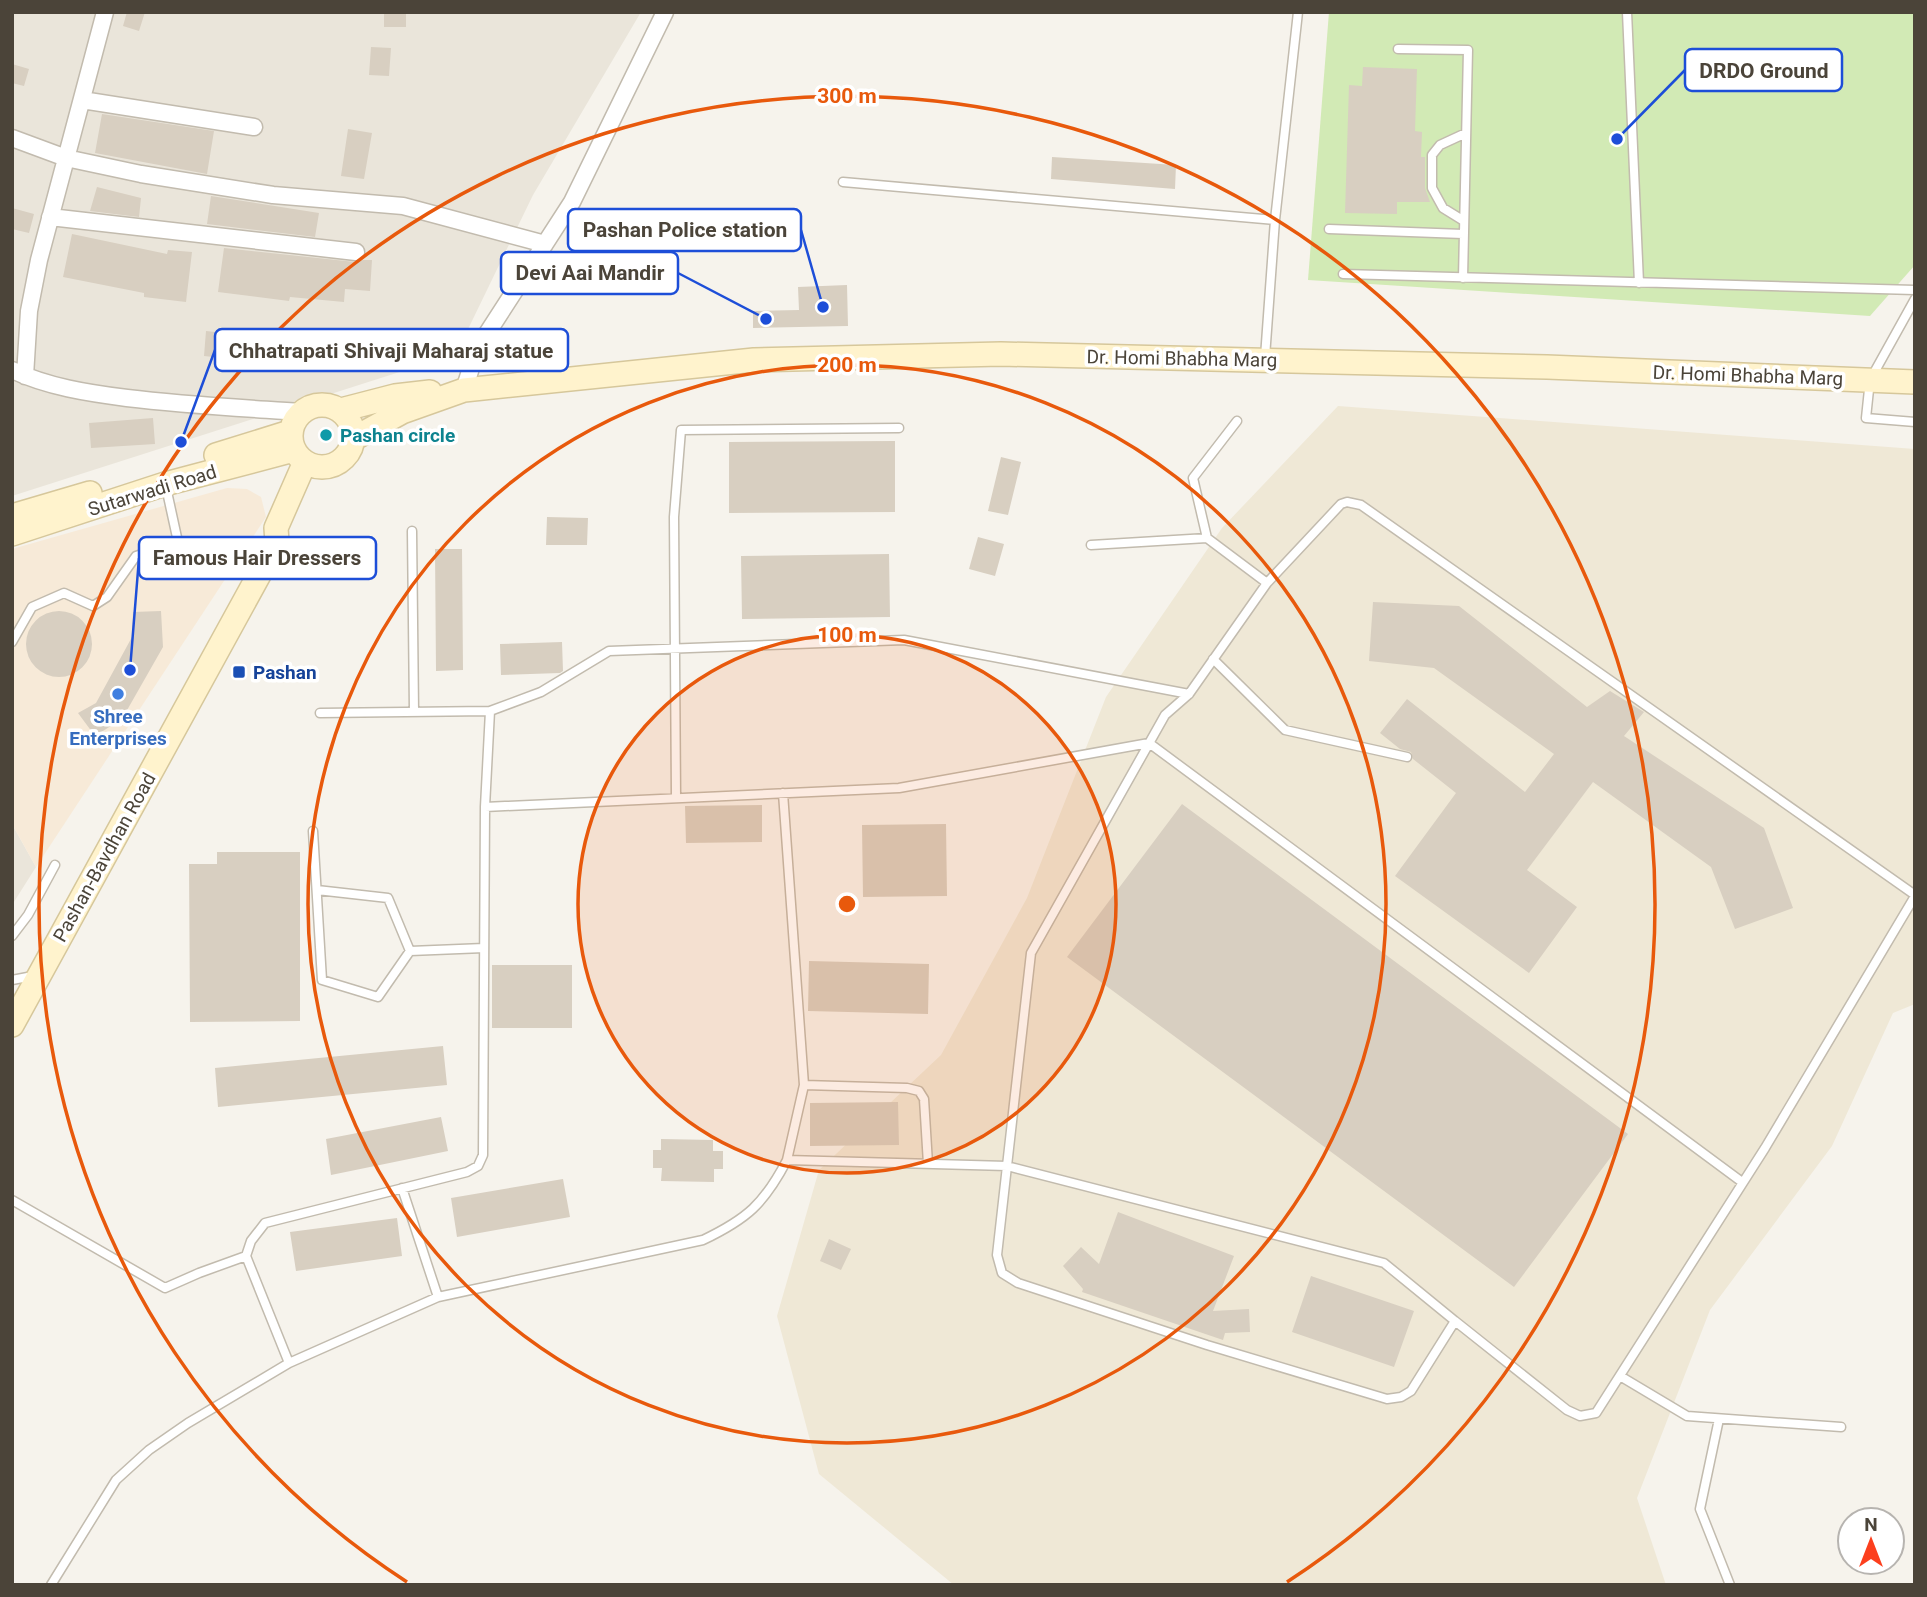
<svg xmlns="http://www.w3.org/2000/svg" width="1927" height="1597" font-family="Roboto,sans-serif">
<rect width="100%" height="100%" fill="#f6f3ec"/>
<path fill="#eae5da" d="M 12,12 L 641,12 L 533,195 L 456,354 L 12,496 Z
M 12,824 L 36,867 L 12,905 Z"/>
<path fill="#f7ead8" d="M 227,488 L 247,489 L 261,497 L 266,517 L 36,867 L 12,824 L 12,549 Z"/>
<path fill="#efe8d6" d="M 1338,406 L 1915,449 L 1915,1004 L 1893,1013 L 1832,1146 L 1710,1310 L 1637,1498 L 1666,1585 L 954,1585 L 819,1474 L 777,1316 L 819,1170 L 941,1055 L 1027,898 L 1106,697 L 1222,528 Z"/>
<path fill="#d2eab5" d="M 1329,12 L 1915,12 L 1915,265 L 1870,316 L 1308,280 Z"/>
<path fill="#d8cfc1" d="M 127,12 L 145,12 L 139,31 L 123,26 Z
M 384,12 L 406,12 L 406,27 L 384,27 Z
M 371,47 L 391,48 L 389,76 L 369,75 Z
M 12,64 L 29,69 L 24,86 L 12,83 Z
M 1363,67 L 1417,69 L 1415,131 L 1422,132 L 1421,157 L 1425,157 L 1425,188 L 1430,202 L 1397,202 L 1397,214 L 1345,213 L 1349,85 L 1362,86 Z
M 102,114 L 214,131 L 207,174 L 95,153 Z
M 348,129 L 372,133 L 364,179 L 341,176 Z
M 1052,157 L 1176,165 L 1175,189 L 1051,179 Z
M 97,187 L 141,198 L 139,217 L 90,211 Z
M 211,196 L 319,213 L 315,237 L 207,224 Z
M 12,208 L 34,214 L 29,233 L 12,229 Z
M 72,234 L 167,254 L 168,250 L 192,252 L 186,302 L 144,297 L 144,293 L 63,277 Z
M 224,248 L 355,262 L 363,260 L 372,260 L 370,291 L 345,289 L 344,302 L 290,297 L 289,301 L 218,292 Z
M 847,285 L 848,326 L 753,328 L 753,311 L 799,310 L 798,287 Z
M 206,331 L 225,333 L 223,358 L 204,356 Z
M 153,418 L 155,444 L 91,448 L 89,423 Z
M 895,441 L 895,512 L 729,513 L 729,442 Z
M 1001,457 L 1021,462 L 1008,515 L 988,511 Z
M 547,517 L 588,518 L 587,545 L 546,545 Z
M 978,537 L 1004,544 L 995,576 L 969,569 Z
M 435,549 L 462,549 L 463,670 L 436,671 Z
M 889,554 L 890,617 L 742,619 L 741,556 Z
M 1373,602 L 1459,606 L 1587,707 L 1610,691 L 1644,712 L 1624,736 L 1764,828 L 1793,908 L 1735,929 L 1711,867 L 1593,782 L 1527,870 L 1577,907 L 1529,973 L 1395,876 L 1456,793 L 1413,759 L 1411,752 L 1400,749 L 1380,733 L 1407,699 L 1525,792 L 1554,754 L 1434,668 L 1369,661 Z
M 161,611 L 163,647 L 122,719 L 95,736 L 78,713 L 96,703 L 132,637 L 133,612 Z
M26 644a33 33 0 1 1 66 0a33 33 0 1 1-66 0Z
M 562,642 L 563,671 L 560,673 L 501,675 L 500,644 Z
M 1182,804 L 1628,1134 L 1514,1287 L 1067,957 Z
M 762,805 L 762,842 L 686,843 L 685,806 Z
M 946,824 L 947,896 L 863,897 L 862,825 Z
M 217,852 L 300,852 L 300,1021 L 190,1022 L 189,864 L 217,864 Z
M 809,961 L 929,964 L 928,1014 L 808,1011 Z
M 492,965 L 572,965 L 572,1028 L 492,1028 Z
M 443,1046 L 447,1085 L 218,1107 L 215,1068 Z
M 898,1102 L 899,1145 L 810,1146 L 810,1103 Z
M 441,1117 L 448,1151 L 331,1175 L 326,1139 Z
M 661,1139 L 713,1140 L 713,1151 L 723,1151 L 723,1169 L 714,1169 L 714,1182 L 661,1181 L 662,1168 L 653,1168 L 653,1150 L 661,1150 Z
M 563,1179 L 570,1217 L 457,1237 L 451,1198 Z
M 1118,1212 L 1234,1256 L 1213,1311 L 1249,1309 L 1250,1332 L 1225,1333 L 1223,1340 L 1082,1292 L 1083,1289 L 1063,1266 L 1081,1247 L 1099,1264 Z
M 397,1218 L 402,1256 L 296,1271 L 290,1232 Z
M 829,1239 L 851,1249 L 841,1270 L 820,1261 Z
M 1311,1276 L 1414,1311 L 1394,1367 L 1292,1332 Z"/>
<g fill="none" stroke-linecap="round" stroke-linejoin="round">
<defs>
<path id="lane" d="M 1627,12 L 1639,283
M 1398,49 L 1468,50 L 1463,278
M 843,182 L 1275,220
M 1464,221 L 1443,208 L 1432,188 L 1432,155 L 1440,145 L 1466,133
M 1329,229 L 1463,234
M 1343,274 L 1915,290
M 1915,299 L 1870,380 L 1866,418 L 1915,422
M 1265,357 L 1275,220 L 1298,12
M 1237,421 L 1193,478 L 1207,538 L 1267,583
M 412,531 L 414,712
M 1091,545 L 1207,538
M 12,642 L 32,607 L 64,593 L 93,606 L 107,597 L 136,556 L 178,542 L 166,487
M 1213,659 L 1285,730 L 1407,757
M 490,711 L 485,807 L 899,788 L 1149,743 L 1742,1182
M 320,713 L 490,711 L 541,692 L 609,651 L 904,640 L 1189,694
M 783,793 L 804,1085 L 787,1160
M 676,798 L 674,517 L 681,430 L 899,428
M 313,831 L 322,980 L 378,997 L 410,951 L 484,948
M 317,890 L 388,898 L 410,951
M 12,936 L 28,915 L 55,865
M 12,980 L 33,976
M 804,1085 L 907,1088 L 919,1091 L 924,1099 L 928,1164
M 402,1188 L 438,1297
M 12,1200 L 165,1288 L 199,1273 L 246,1256
M 1455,1321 L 1384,1263 L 1007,1166 L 997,1255 L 1002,1273 L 1018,1283 L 1207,1345 L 1387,1399 L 1401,1397 L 1411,1391 L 1455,1321 L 1567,1410 L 1580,1416 L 1596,1413 L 1765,1148 L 1915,896
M 289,1363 L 246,1256 L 251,1241 L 265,1223 L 467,1172 L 478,1166 L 483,1155 L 485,807
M 1620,1376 L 1687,1416 L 1841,1427
M 1719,1419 L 1700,1509 L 1730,1585
M 51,1585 L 116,1480 L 149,1450 L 188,1423 L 289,1363 L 438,1297 L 703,1240 C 747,1219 764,1204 787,1160 L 1007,1166 L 1031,953 L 1165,715 L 1189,694 L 1267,583 L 1341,504 L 1347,502 L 1361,505 L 1915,895"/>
<path id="street" d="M 82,100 L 254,127
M 12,138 L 66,158 L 141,174 L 273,195 L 403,206 L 545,244
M 50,217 L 356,252
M 12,370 C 48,387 88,393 127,398 C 185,405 242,408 300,412
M 25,376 L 29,311 L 39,260 L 105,12
M 464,390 L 477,349 L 572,202 L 665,12"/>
<path id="secondary" d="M291 436a31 31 0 1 1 62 0a31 31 0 1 1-62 0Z
M 341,410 L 395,396 L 430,392
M 353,439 L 402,412 L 464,390 L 754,360 L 1001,354 L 1547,367 L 1915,382
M 216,455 L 290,432
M 12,516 L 90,493
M 12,534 L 165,484 L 294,450
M 12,1025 L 277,542 L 276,528 L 305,462"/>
</defs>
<use href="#lane" stroke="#c2bbae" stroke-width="11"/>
<use href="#street" stroke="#c2bbae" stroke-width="19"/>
<use href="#secondary" stroke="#d6c79b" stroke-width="26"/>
<use href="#lane" stroke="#fff" stroke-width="8"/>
<use href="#street" stroke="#fff" stroke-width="16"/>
<use href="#secondary" stroke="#fff3cd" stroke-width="23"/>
</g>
<circle cx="847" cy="904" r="269" fill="#e8590c" fill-opacity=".12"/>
<g fill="none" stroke="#e8590c" stroke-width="3.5">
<circle cx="847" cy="904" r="269"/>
<circle cx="847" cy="904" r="539"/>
<path d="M407 1582A808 808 0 1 1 1287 1582"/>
</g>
<circle fill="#0f9aa8" stroke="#fff" stroke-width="2.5" cx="326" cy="435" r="7"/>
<rect fill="#1a4fb4" stroke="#fff" stroke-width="2.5" x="232" y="665" width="14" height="14" rx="3.5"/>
<circle fill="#3f7fe0" stroke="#fff" stroke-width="2.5" cx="118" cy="694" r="7"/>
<g text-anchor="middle" stroke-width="7" stroke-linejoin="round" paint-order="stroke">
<g font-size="19" fill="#4b4439" stroke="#fff">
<text transform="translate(1182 358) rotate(1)" y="7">Dr. Homi Bhabha Marg</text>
<text transform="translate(1748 375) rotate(2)" y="7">Dr. Homi Bhabha Marg</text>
<text transform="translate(152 490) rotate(-17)" y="7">Sutarwadi Road</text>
<text transform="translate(104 857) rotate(-61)" y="7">Pashan-Bavdhan Road</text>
</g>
<g font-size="19" font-weight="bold" fill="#0d838f" stroke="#fff" text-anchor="start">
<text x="340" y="442">Pashan circle</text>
</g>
<g font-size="19" font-weight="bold" fill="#164399" stroke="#fff" text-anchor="start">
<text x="253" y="679">Pashan</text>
</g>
<g font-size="19" font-weight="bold" fill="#366cbe" stroke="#fff">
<text x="118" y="723">Shree<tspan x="118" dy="22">Enterprises</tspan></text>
</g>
</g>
<circle cx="847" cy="904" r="10" fill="#e8590c" stroke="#fff" stroke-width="3.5"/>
<g font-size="21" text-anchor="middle" font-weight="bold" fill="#e8590c" stroke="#fff" stroke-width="7" stroke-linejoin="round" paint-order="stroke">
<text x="847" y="103">300 m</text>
<text x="847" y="372">200 m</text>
<text x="847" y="642">100 m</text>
</g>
<path fill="none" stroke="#1d4ed8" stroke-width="2.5" d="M1617 139L1685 70M823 307L801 230M766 319L678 273M181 442L215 350M130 670L139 558"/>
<g fill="#1d4ed8" stroke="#fff" stroke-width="2.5">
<circle cx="1617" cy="139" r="7"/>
<circle cx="823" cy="307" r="7"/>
<circle cx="766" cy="319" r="7"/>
<circle cx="181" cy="442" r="7"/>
<circle cx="130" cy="670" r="7"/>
</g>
<g fill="#fff" stroke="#1d4ed8" stroke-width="2.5">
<rect x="1685" y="49" width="157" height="42" rx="7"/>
<rect x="568" y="209" width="233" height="42" rx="7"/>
<rect x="501" y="252" width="177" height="42" rx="7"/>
<rect x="215" y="329" width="353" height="42" rx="7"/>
<rect x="139" y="537" width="237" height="42" rx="7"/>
</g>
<g font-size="21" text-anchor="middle" font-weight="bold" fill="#4b4439">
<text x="1764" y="78">DRDO Ground</text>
<text x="685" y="237">Pashan Police station</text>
<text x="590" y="280">Devi Aai Mandir</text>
<text x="391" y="358">Chhatrapati Shivaji Maharaj statue</text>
<text x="257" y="565">Famous Hair Dressers</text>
</g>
<rect width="1927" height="1597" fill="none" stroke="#4b4439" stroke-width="28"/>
<g transform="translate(1871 1541)"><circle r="33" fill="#ffffff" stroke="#b7b4b0" stroke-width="2"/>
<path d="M0-5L12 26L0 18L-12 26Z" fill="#fc3f1d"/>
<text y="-10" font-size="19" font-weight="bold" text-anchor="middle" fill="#4b4439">N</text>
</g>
</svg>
